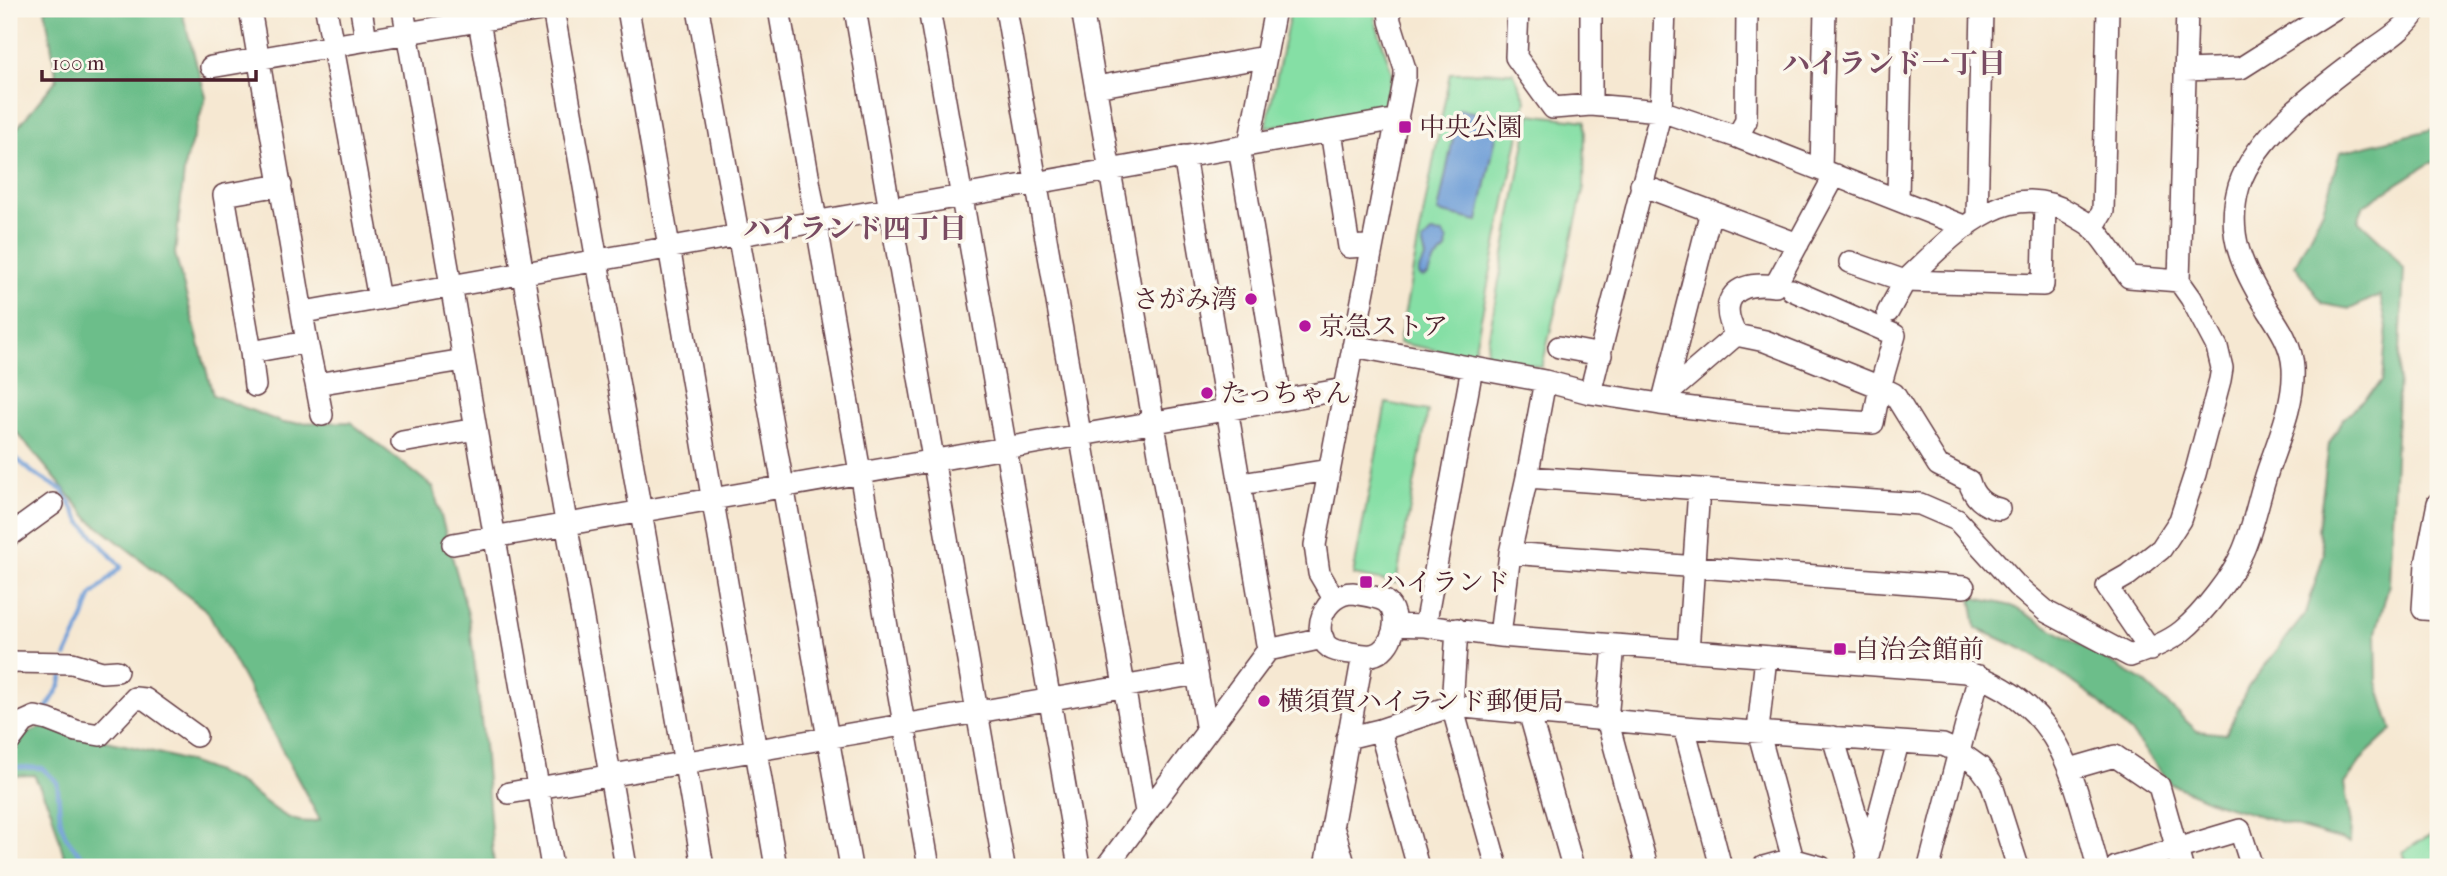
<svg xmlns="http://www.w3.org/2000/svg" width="2447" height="876" font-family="'IM FELL French Canon','Noto Serif JP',serif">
<rect width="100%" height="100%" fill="#fbf7ec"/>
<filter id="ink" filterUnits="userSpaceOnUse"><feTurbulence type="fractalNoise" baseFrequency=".0143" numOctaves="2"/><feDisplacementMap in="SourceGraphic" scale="14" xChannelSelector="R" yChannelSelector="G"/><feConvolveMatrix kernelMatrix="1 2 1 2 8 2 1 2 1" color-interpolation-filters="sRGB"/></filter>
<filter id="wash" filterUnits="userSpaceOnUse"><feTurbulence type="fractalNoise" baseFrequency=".00686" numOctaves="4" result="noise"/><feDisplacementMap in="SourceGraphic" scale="28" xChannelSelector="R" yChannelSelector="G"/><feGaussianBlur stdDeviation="1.57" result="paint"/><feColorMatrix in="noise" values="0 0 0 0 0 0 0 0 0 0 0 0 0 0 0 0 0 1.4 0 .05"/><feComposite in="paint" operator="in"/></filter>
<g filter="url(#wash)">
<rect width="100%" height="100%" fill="#f6e8d2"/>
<path fill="#85dfa5" stroke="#687f68" stroke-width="2" d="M 1291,9 L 1377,9 L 1375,20 L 1392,73 L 1384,111 L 1266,127 Z
M 1513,72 L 1526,100 L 1473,357 L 1399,343 L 1450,73 Z
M 1530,114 L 1585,121 L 1584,187 L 1542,367 L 1485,357 Z
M 1386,403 L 1428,411 L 1396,583 L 1353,575 Z
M 2431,834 L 2438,867 L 2406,867 L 2403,852 Z"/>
<path fill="#6cbe8a" stroke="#5b6e5a" stroke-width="2" d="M 45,9 L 181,9 L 206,97 L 185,163 L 175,254 L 213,395 L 283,423 L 350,422 L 433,487 L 469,618 L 484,745 L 494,867 L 67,867 L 51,810 L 34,775 L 9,776 L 9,753 L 28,733 L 42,727 C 102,741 183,753 237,782 C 266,797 285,830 320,820 L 207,611 L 90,520 L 9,423 L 9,138 L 57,79 Z
M 2438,128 L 2438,162 L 2430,163 L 2364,205 L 2358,220 L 2388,248 L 2404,269 L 2389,584 L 2376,632 L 2377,682 L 2392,730 L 2366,754 L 2344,784 L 2351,823 L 2350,842 L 2215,803 L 2171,784 L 2132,734 L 2090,694 L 2027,651 L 1976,628 L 1971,597 L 2012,606 L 2143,681 L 2197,731 L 2226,734 L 2248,687 L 2306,613 L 2324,553 L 2318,530 L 2329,444 L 2343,419 L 2382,382 L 2387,327 L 2380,295 L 2350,309 L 2323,304 L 2295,265 L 2323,210 L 2340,152 Z"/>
<path fill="#6d9dd7" stroke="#5c5e81" stroke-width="2" d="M 1459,109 L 1500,118 L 1478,221 L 1438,212 Z
M 1431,233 L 1443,234 L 1447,241 L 1446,250 L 1433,262 L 1428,275 L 1424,277 L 1419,276 C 1418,267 1422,264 1426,257 L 1422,242 Z"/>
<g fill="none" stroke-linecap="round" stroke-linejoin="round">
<path stroke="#6d9dd7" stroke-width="4.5" d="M 9,452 L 33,473 L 62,490 L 81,522 L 121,567 L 91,596 L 84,617 L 66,656
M 43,714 L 60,686 L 64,668
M 9,767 L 42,768 L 57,782 C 60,801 57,825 69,841 C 76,851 85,857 90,867"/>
</g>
</g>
<g filter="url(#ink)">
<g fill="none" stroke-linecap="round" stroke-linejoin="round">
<defs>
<path id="minor" d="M 250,9 L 307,342 L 316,384 L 464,360
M 326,9 L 379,299
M 361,9 L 366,40
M 403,9 L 552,867
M 553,9 L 703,867
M 628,9 L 776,867
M 698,9 L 851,867
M 779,9 L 929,867
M 855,9 L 1004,867
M 929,9 L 1079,867
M 1006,9 L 1146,812
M 1082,9 L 1207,731
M 1518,9 L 1516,57 L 1553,108 L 1591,105 L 1661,111 L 1737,137 L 1966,227
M 479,21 L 626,867
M 211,67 L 547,9
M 2185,70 L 2241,68 L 2334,9
M 1096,87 L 1265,57
M 1591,105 L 1591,9
M 1331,131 L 1349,247 L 1365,246
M 1737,137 L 1746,121 L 1747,9
M 1249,145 L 1275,9
M 1239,147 L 1281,400
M 1184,156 L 1268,650
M 1821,169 L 1825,9
M 281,185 L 224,195 L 251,352 L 307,342
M 1641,185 L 1798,244
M 1898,198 L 1902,9
M 1977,216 L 1982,9
M 2093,228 L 2103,211 L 2108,9
M 1850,262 L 1905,281 C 1950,239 2006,173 2072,214 C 2079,219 2089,223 2094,229 C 2107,243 2118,262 2129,277 L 2179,281
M 1792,290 L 1895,335 L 1880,387 L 1894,394 L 1938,465 L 1969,481 C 1973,497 1984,506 1999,509
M 304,312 L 1398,119
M 1888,312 L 1905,281 L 2043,285 L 2045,203
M 1353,346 L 1545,381 L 1590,393 L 1660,404 L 1751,415 L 1873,423 L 1880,387 L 1765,341 L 1736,335
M 1559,347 L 1601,355
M 251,352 L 255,386
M 316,384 L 322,415
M 1590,393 L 1661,111 L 1665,9
M 1664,396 L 1711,211
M 1664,397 L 1736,335 C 1716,298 1737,281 1775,286 L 1835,175
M 402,442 L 476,429
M 1527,477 L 1545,381
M 1241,484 L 1329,470
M 2438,503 L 2426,564 L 2423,609 L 2438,610
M 9,536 L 53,504
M 453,544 L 1345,389
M 1510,553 L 1964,587
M 1353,593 C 1363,595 1376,596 1385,601 C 1403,614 1393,651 1372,655 C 1365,656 1357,654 1351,653 C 1343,652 1336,652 1330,648 C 1309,633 1324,593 1353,593 Z
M 1333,597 L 1319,573 L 1315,545 L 1405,77 L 1405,69 L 1390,21 L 1389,9
M 1394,625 L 1425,626 L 1500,636 L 1966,672 C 2064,703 2074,781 2098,867
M 1425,626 L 1472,368
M 1457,629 L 1452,706 L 1497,867
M 1500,636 L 1510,553 L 1527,477 L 1920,504 L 1957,520 L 2017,586 L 2047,612 L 2130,656 C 2148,650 2167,643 2182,631 C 2203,614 2233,575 2243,551 C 2254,526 2259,496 2268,470 C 2279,438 2295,402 2293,368 C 2292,346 2280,328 2268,310 C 2243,270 2225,234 2239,186 C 2255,135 2324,85 2366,54 C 2384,42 2407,28 2417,9
M 1614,645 L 1607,719 L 1647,867
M 2150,650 L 2107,587 L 2128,575 L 2161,549 L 2180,520 L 2195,474 L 2220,380 L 2222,368 L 2217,347 L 2191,298 L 2179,281 L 2187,9
M 1688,651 L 1699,489
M 1766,657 L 1758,730 L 1795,867
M 9,662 L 72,663 L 102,672 L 117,671
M 1530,715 L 1573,867
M 1684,727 L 1721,867
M 1380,730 L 1418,867
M 1833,737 L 1868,856
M 1347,738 L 1380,730 L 1452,706 L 1684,727 L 1943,745 L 1959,752 L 1979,676
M 9,742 L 24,722 L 35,717 L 48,720 L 76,731 L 100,735 L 135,698 L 145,699 L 196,736
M 2070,769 L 2115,756 L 2159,786 L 2182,867
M 509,793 L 1197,674
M 1334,830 L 1345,867
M 1106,867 L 1268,650 L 1323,638
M 1325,867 L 1363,655
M 1763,867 L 1792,859 L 1821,867
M 1865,867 L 1898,743
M 1929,867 L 1959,752 L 1980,767 L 1991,782 L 2018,867
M 2116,867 L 2240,830 L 2252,867"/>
</defs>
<use href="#minor" stroke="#643d44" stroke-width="24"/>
<use href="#minor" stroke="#fff" stroke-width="21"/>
</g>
</g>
<g fill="#b5179e" stroke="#fbf7ec" stroke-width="2.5">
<rect x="1398" y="120" width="14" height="14" rx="3.5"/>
<circle cx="1251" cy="299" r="7"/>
<circle cx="1305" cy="326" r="7"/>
<circle cx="1207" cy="393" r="7"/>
<rect x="1359" y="575" width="14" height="14" rx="3.5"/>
<rect x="1833" y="642" width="14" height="14" rx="3.5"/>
<circle cx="1264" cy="701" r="7"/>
</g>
<g text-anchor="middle" stroke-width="7" stroke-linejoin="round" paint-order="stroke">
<g font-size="26" fill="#4a1f2b" stroke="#fbf7ec" text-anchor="start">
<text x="1419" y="136">中央公園</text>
<text x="1237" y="308" text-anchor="end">さがみ湾</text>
<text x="1319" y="335">京急ストア</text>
<text x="1221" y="402">たっちゃん</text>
<text x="1380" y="591">ハイランド</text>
<text x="1854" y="658">自治会館前</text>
<text x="1278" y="710">横須賀ハイランド郵便局</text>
</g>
<g font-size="28" font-weight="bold" fill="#794b62" stroke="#fbf7ec">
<text x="1894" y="73">ハイランド一丁目</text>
<text x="855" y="238">ハイランド四丁目</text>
</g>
</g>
<rect width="2447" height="876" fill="none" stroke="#fbf7ec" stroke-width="35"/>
<path d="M42 70v10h214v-10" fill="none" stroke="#4a1f2b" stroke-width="3.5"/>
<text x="52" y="70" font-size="21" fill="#4a1f2b" stroke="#fbf7ec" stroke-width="5" paint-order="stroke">100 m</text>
</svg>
